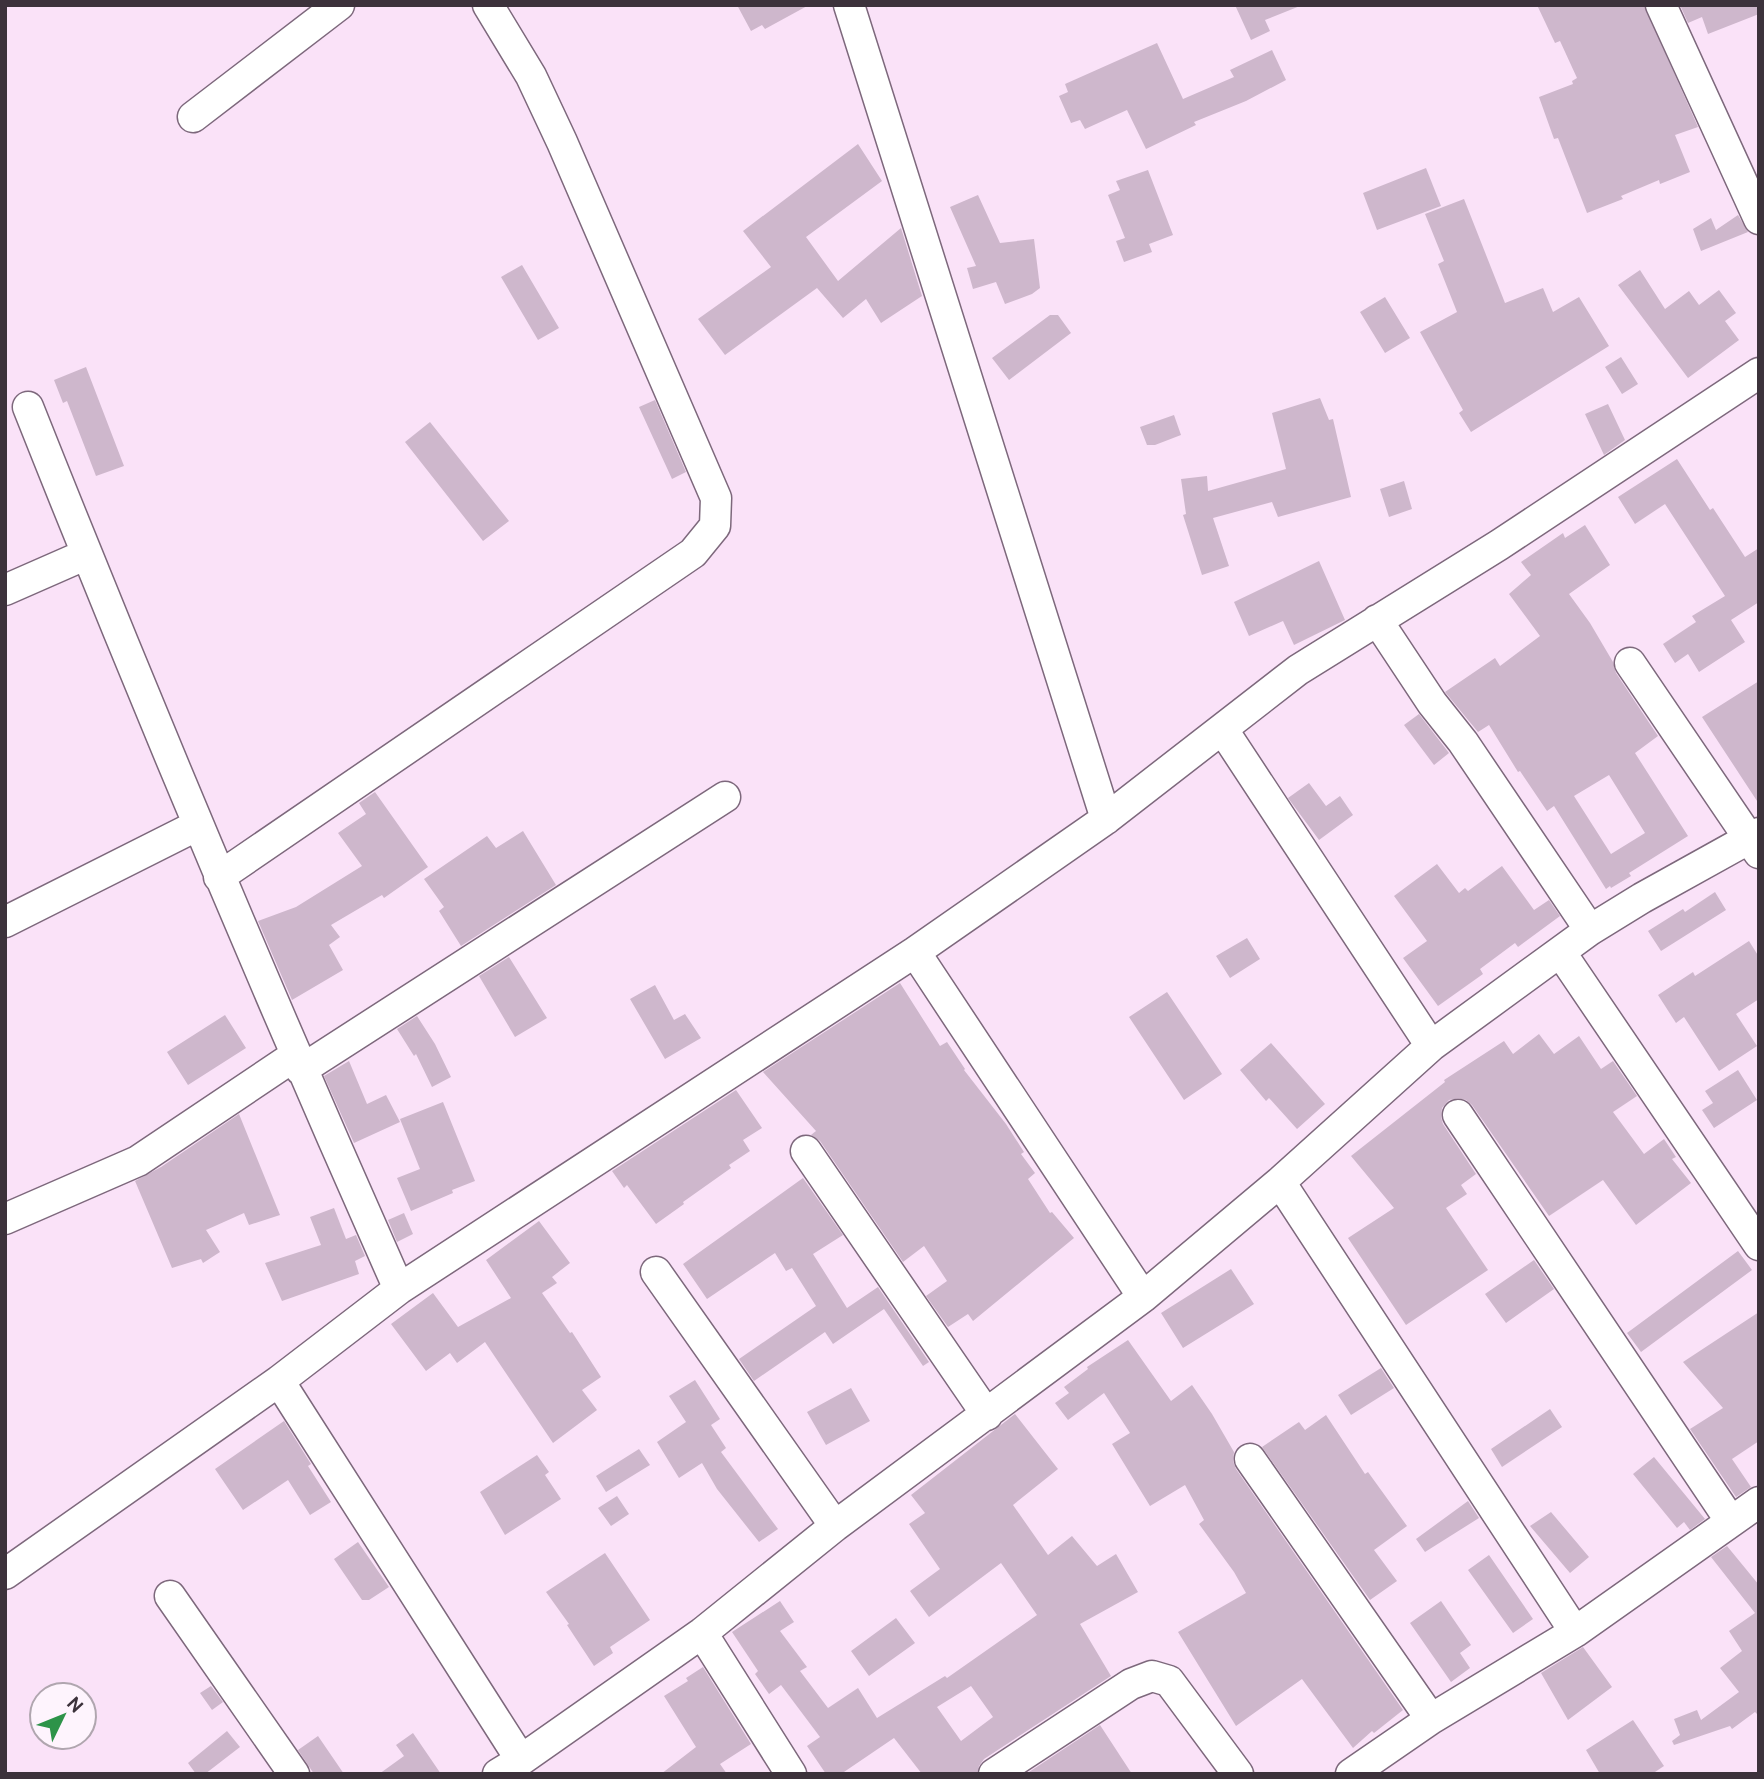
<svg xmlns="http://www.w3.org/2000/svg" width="1764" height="1779" font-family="Cabin,sans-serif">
<rect width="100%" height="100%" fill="#fae2f8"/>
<path fill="#ceb7cc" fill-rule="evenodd" d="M 737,5 L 809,5 L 765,29 L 762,25 L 751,31 Z
M 1235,5 L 1300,5 L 1300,6 L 1265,20 L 1270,31 L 1251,40 Z
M 1537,5 L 1644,5 L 1698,127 L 1675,135 L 1690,172 L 1660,184 L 1659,180 L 1621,196 L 1623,199 L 1587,213 L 1558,138 L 1554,139 L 1539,97 L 1573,84 L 1572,81 L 1577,78 L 1560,41 L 1555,43 Z
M 1680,5 L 1759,5 L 1759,14 L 1708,34 L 1702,17 L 1688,23 Z
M 1157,43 L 1183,99 L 1234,77 L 1230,70 L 1272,50 L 1286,80 L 1246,101 L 1194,122 L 1196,125 L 1146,149 L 1127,110 L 1085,129 L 1080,120 L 1071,123 L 1059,96 L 1068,92 L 1065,84 Z
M 858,144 L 882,181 L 806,237 L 838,281 L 901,228 L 922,296 L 881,323 L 866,299 L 843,318 L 817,288 L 725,355 L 698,319 L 771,267 L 743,231 Z
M 1426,168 L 1441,206 L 1377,230 L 1363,193 Z
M 1148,170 L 1173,235 L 1149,244 L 1152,252 L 1124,262 L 1116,241 L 1125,238 L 1108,195 L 1120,190 L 1116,181 Z
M 978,195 L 1000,243 L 1034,239 L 1040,288 L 1032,294 L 1005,304 L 996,282 L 973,289 L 967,268 L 976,266 L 950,207 Z
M 1464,199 L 1505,303 L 1543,288 L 1553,312 L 1579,297 L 1609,346 L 1471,432 L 1459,413 L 1463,410 L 1420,332 L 1457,312 L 1438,264 L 1444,261 L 1425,214 Z
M 1738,215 L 1748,232 L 1701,251 L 1693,229 L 1711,218 L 1716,230 Z
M 522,265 L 559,328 L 538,340 L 501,277 Z
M 1640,270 L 1665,309 L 1689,291 L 1699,305 L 1719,290 L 1736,313 L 1725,321 L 1739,340 L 1688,378 L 1618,285 Z
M 1385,297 L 1410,338 L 1385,353 L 1360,312 Z
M 1050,315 L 1058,315 L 1071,333 L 1009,380 L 992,358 Z
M 1621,357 L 1638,384 L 1622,394 L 1605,367 Z
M 86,367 L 124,466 L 96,476 L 67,401 L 63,403 L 54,380 Z
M 1320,398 L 1329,420 L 1333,419 L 1351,497 L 1278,517 L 1272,502 L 1213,518 L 1229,566 L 1202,575 L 1183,515 L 1186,514 L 1181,479 L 1207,476 L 1208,491 L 1286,469 L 1272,413 Z
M 655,400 L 686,472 L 672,479 L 639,407 Z
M 1608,404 L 1625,440 L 1604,455 L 1585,414 Z
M 1174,415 L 1181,435 L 1155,445 L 1147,445 L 1140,427 Z
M 430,422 L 509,521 L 483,541 L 405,442 Z
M 1677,459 L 1710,510 L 1713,508 L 1745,557 L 1759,548 L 1759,602 L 1731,620 L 1745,642 L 1699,672 L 1688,654 L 1675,663 L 1663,644 L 1696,622 L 1692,616 L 1725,596 L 1665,504 L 1635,524 L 1618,497 Z
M 1404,481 L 1412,509 L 1389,517 L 1380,489 Z
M 1585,525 L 1610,565 L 1569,594 L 1590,623 L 1613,662 L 1616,673 L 1658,736 L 1635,753 L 1688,836 L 1629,873 L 1631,876 L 1611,888 L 1610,886 L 1606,889 L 1554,806 L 1547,811 L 1520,771 L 1518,772 L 1489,725 L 1478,732 L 1445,692 L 1495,658 L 1500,666 L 1540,636 L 1509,594 L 1531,575 L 1521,562 L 1563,533 L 1565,538 ZM 1609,775 L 1645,833 L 1611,854 L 1574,796 Z
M 1319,561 L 1345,620 L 1294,645 L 1283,621 L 1249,636 L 1234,602 Z
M 1759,681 L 1759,804 L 1702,717 Z
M 1419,714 L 1449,753 L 1434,765 L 1404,725 Z
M 1309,783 L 1326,806 L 1340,796 L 1353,815 L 1319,840 L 1288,798 Z
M 375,792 L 428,867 L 384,898 L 382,895 L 331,925 L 340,937 L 329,945 L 343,970 L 292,1000 L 258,921 L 296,907 L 362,866 L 338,833 L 366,814 L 359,803 Z
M 523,831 L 556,885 L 461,946 L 439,911 L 444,907 L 424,879 L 487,836 L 496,848 Z
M 1437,864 L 1459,893 L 1465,888 L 1468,891 L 1502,866 L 1534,910 L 1549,900 L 1560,916 L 1518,947 L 1515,943 L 1480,969 L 1483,974 L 1438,1006 L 1403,958 L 1427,941 L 1394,896 Z
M 1715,892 L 1726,910 L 1661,951 L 1648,931 L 1683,909 L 1685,912 Z
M 1247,938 L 1260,959 L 1230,978 L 1216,956 Z
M 1749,941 L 1759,957 L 1759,999 L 1736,1014 L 1757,1046 L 1719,1071 L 1684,1017 L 1676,1023 L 1658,995 L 1693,972 L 1695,976 Z
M 509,957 L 547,1018 L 515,1037 L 479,976 Z
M 900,983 L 940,1046 L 947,1042 L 965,1069 L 964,1070 L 1006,1124 L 1024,1152 L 1021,1154 L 1035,1173 L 1028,1179 L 1050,1213 L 1052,1212 L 1074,1238 L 973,1321 L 968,1314 L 948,1327 L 926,1296 L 947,1281 L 924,1246 L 903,1262 L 820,1141 L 811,1135 L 816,1131 L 763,1072 Z
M 655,985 L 674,1020 L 685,1014 L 701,1038 L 665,1059 L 630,999 Z
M 1167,992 L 1222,1074 L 1184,1100 L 1129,1017 Z
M 225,1015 L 246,1048 L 188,1085 L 167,1052 Z
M 417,1016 L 435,1044 L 451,1077 L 432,1087 L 416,1054 L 414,1056 L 397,1029 Z
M 1539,1034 L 1554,1054 L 1579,1036 L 1601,1069 L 1613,1061 L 1637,1096 L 1613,1112 L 1644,1154 L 1664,1139 L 1676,1157 L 1672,1159 L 1691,1183 L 1636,1225 L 1603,1180 L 1549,1216 L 1472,1105 L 1466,1100 L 1458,1098 L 1449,1100 L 1442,1108 L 1441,1117 L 1443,1124 L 1476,1174 L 1461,1185 L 1467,1194 L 1446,1208 L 1488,1270 L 1406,1325 L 1348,1238 L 1394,1208 L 1351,1156 L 1445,1082 L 1444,1080 L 1504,1041 L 1513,1054 Z
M 1271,1043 L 1325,1104 L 1297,1129 L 1269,1098 L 1266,1101 L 1240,1070 Z
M 349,1061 L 367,1104 L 386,1095 L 400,1122 L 354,1143 L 324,1076 Z
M 1738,1070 L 1757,1100 L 1714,1128 L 1702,1110 L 1713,1103 L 1705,1091 Z
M 736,1090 L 762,1128 L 743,1140 L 750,1151 L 729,1165 L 731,1168 L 683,1202 L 684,1204 L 656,1224 L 627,1185 L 624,1188 L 612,1171 Z
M 443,1102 L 475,1181 L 452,1190 L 453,1193 L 411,1211 L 397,1178 L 420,1169 L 400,1119 Z
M 239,1114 L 280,1215 L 249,1225 L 244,1213 L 206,1230 L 220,1252 L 203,1263 L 201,1259 L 172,1268 L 135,1181 L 161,1167 Z
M 803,1178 L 843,1235 L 813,1254 L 847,1308 L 878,1287 L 929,1362 L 923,1366 L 884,1309 L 833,1344 L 825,1332 L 754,1381 L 739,1359 L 816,1306 L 792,1268 L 786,1271 L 775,1253 L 707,1299 L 683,1264 Z
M 334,1208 L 346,1239 L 356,1235 L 365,1256 L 355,1261 L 359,1274 L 282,1301 L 265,1263 L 321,1245 L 310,1217 Z
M 404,1213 L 413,1234 L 397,1242 L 388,1220 Z
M 539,1221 L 570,1263 L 552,1277 L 557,1283 L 542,1293 L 570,1333 L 572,1332 L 601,1377 L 582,1390 L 597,1410 L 553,1443 L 485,1342 L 457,1363 L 450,1353 L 426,1371 L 391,1324 L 433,1293 L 458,1327 L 511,1298 L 486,1260 Z
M 1738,1251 L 1752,1270 L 1641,1352 L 1627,1333 Z
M 1534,1260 L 1554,1289 L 1506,1323 L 1485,1294 Z
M 1231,1269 L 1254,1304 L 1183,1348 L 1161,1313 Z
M 1759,1312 L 1759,1441 L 1732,1459 L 1751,1487 L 1736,1497 L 1690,1429 L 1723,1408 L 1683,1362 Z
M 1128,1340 L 1171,1401 L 1192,1385 L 1212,1414 L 1234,1452 L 1233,1461 L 1236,1469 L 1403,1710 L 1374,1733 L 1372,1731 L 1353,1748 L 1302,1679 L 1236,1726 L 1178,1632 L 1246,1593 L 1234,1572 L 1199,1524 L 1204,1520 L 1185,1485 L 1150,1506 L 1112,1444 L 1130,1433 L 1104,1393 L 1068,1420 L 1055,1403 L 1069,1393 L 1064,1387 L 1088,1369 L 1087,1367 Z
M 1381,1368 L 1394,1388 L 1351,1415 L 1338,1395 Z
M 695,1380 L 720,1419 L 711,1425 L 726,1448 L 721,1452 L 778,1529 L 759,1542 L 717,1489 L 702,1463 L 679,1478 L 657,1442 L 686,1422 L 669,1396 Z
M 851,1388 L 870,1421 L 826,1445 L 807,1412 Z
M 1550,1409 L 1562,1427 L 1502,1467 L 1491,1449 Z
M 1015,1414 L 1058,1469 L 1013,1505 L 1048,1555 L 1072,1536 L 1097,1566 L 1116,1554 L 1138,1592 L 1080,1624 L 1111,1676 L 984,1759 L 979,1766 L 977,1774 L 922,1774 L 894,1738 L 841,1774 L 826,1774 L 807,1746 L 820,1737 L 781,1685 L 769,1694 L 755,1674 L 758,1671 L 732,1632 L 780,1601 L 794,1622 L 780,1631 L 807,1667 L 800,1671 L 828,1708 L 858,1688 L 877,1718 L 945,1676 L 947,1678 L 1037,1615 L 1001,1563 L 929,1617 L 910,1591 L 940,1569 L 909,1524 L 925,1513 L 911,1495 ZM 971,1686 L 993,1717 L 961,1741 L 937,1707 Z
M 1326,1415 L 1365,1474 L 1368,1472 L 1407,1526 L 1374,1550 L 1397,1581 L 1370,1600 L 1262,1447 L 1299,1422 L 1305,1430 Z
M 284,1421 L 311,1464 L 308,1466 L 331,1502 L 310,1515 L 288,1480 L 243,1510 L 215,1469 Z
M 639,1449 L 650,1465 L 606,1492 L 596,1476 Z
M 537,1455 L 549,1472 L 545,1475 L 561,1499 L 505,1535 L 480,1492 Z
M 1654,1457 L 1705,1519 L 1690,1530 L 1684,1522 L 1677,1528 L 1633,1474 Z
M 617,1496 L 629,1514 L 611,1526 L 598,1508 Z
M 1468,1501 L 1479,1518 L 1425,1552 L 1416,1539 Z
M 1551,1512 L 1589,1557 L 1570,1573 L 1530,1526 Z
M 358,1542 L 389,1587 L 369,1600 L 362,1600 L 334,1559 Z
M 1727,1546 L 1759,1585 L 1759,1716 L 1755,1712 L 1732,1729 L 1730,1726 L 1674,1745 L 1672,1741 L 1680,1735 L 1674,1719 L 1697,1710 L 1701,1720 L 1739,1692 L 1720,1668 L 1742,1651 L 1729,1631 L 1755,1613 L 1711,1557 Z
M 605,1553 L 650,1620 L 610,1647 L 613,1653 L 594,1666 L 567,1625 L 569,1624 L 546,1592 Z
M 1489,1555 L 1533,1619 L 1513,1633 L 1468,1570 Z
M 1441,1601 L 1471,1645 L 1460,1653 L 1470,1668 L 1451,1682 L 1410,1623 Z
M 896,1618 L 915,1643 L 869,1676 L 851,1651 Z
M 1583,1647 L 1612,1687 L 1568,1720 L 1541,1673 Z
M 703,1667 L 751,1744 L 720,1764 L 727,1774 L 661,1774 L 696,1747 L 664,1696 L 688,1681 L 686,1678 Z
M 211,1686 L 223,1702 L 212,1710 L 200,1693 Z
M 1633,1720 L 1664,1766 L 1652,1774 L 1600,1774 L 1586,1750 Z
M 1100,1725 L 1132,1774 L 1026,1774 Z
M 227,1731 L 240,1747 L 205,1774 L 196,1774 L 188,1763 Z
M 413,1733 L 441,1774 L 379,1774 L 404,1756 L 396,1745 Z
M 318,1736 L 344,1774 L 314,1774 L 298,1750 Z"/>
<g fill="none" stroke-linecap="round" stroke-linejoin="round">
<defs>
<path id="minor" d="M 849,5 L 1106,819
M 1661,5 L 1759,219
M 193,117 L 339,5
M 28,407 C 146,704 269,997 399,1289
M 5,590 L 87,554
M 1377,620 L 1432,703 L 1463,742 L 1590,930
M 1630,663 L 1759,853
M 1223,730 L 1431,1046
M 219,877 L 693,553 L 715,526 L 716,498 L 562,142 L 531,76 L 488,5
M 5,922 L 198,825
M 915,952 L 1143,1297
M 1561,953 L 1759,1245
M 301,1070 L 725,797
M 1458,1115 L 1730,1520
M 806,1151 L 987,1415
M 1280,1182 L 1575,1632
M 5,1219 L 138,1161 L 296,1055
M 656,1272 L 835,1526
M 279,1381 L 521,1760
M 1250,1459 L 1431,1719
M 5,1574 L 279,1381 L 399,1289 L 915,952 L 1106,819 L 1298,670 L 1499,545 L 1759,373
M 170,1596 L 294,1774
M 702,1633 L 791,1774
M 498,1774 L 521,1760 L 702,1633 L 835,1526 L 1143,1297 L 1280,1182 L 1431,1046 L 1590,930 L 1642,898 L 1759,833
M 994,1774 L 1131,1684 L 1152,1676 L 1169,1681 L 1238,1774
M 1351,1774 L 1431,1719 L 1575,1632 L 1759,1502"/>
</defs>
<use href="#minor" stroke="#7d687c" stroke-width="33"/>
<use href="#minor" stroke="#fff" stroke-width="30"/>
</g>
<rect width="1764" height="1779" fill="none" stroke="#3c323b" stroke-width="14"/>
<g transform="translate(63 1716) rotate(47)"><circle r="33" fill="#fef4fd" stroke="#b0a6af" stroke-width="2"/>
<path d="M0-5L12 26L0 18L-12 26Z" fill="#2d9349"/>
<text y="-10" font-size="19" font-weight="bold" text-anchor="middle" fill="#3c323b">N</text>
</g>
</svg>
